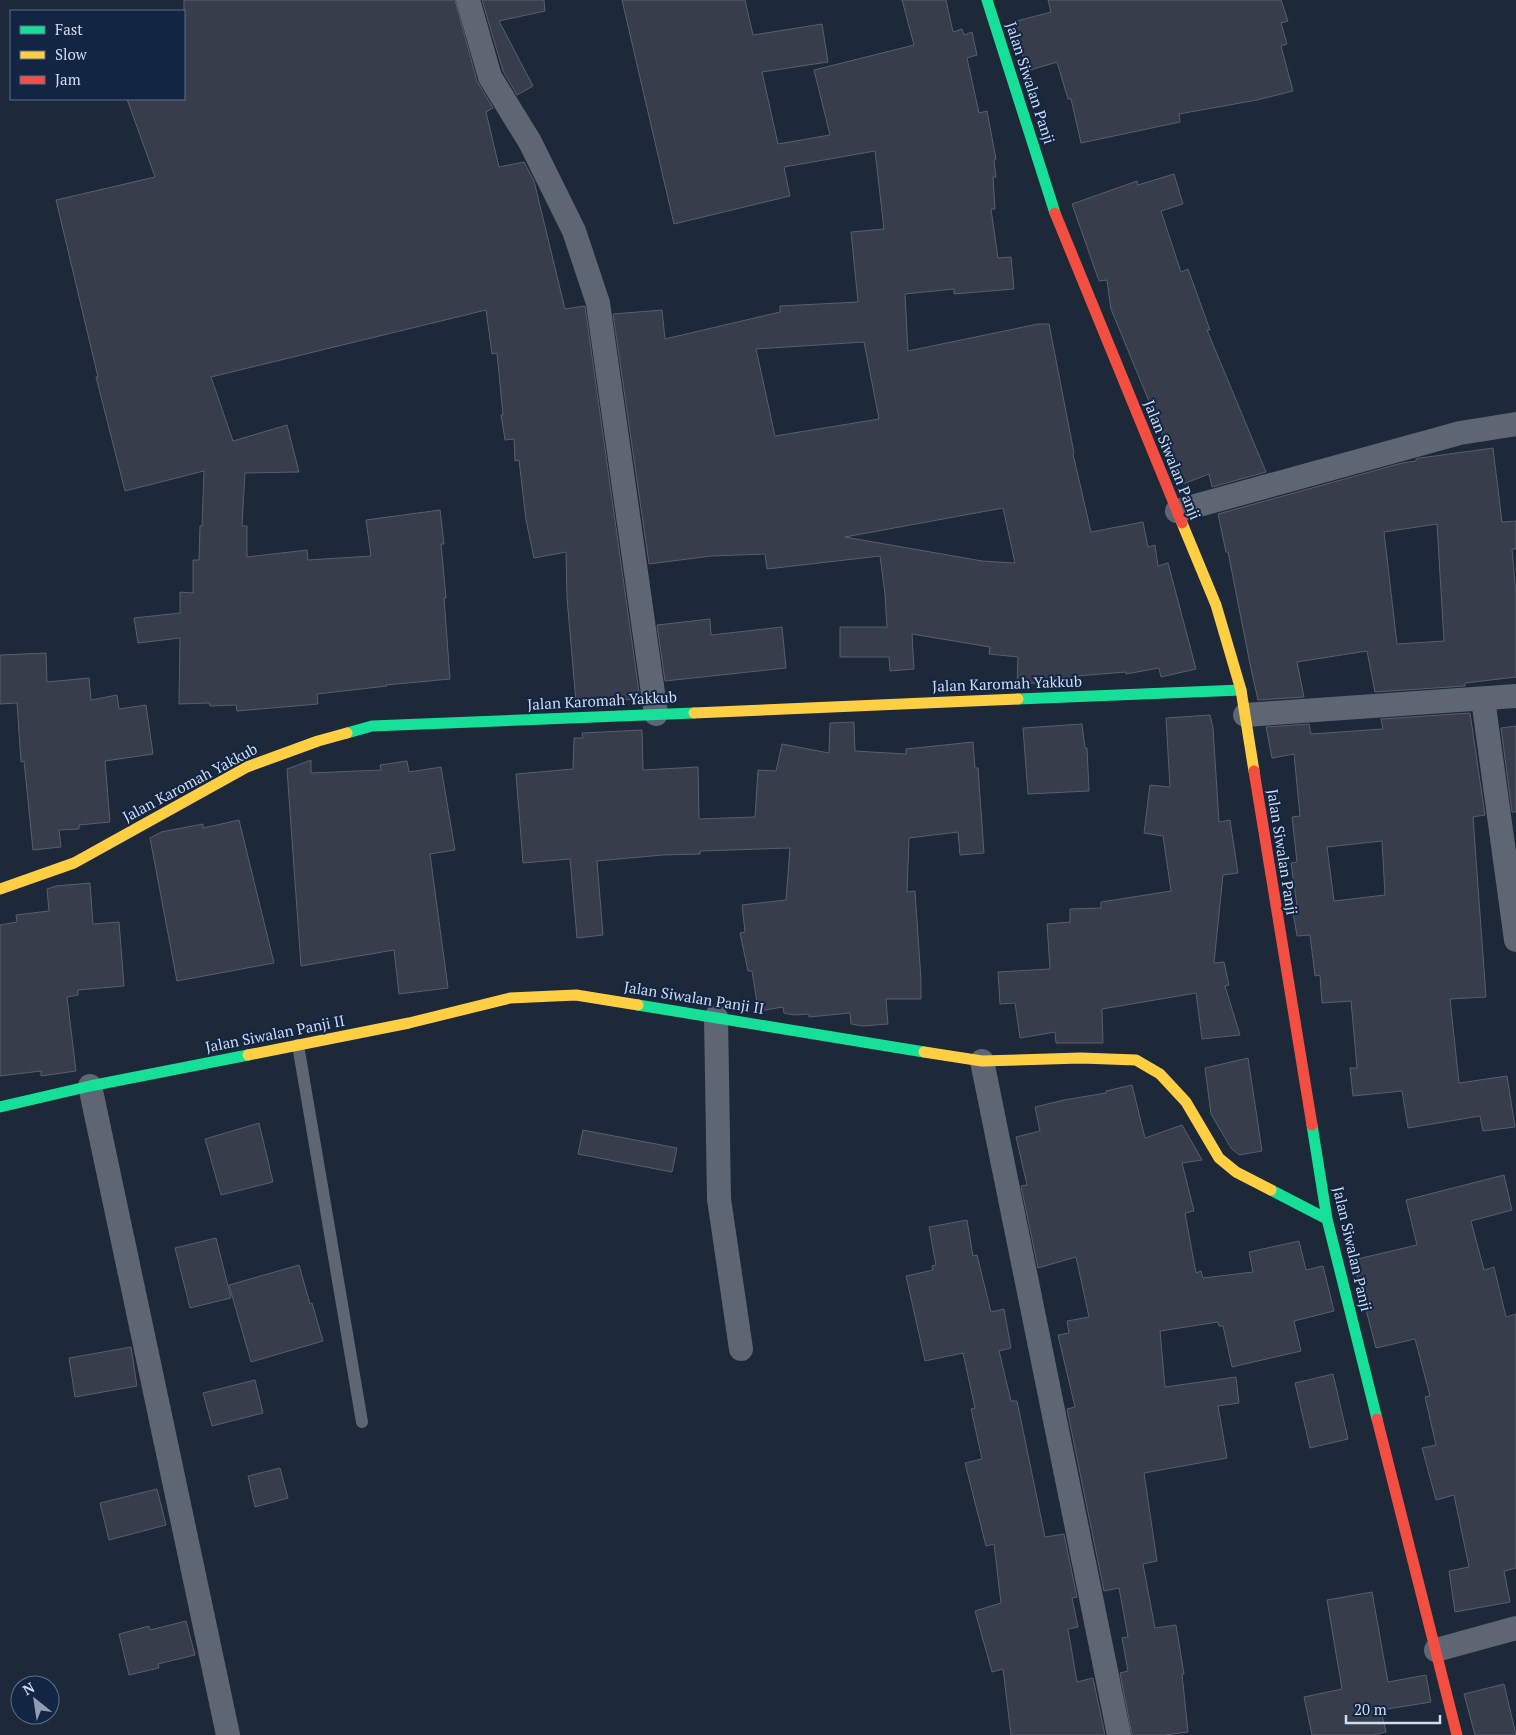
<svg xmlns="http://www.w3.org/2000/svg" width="1516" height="1735" font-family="'PT Serif',serif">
<rect width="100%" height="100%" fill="#1d2838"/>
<path fill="#373d4b" stroke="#585e6d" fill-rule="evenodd" d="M 184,0 L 455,0 L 477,81 L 493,108 L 486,112 L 499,167 L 524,162 L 534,181 L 565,309 L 585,306 L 640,699 L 576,702 L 567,598 L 566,552 L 534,558 L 526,520 L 519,460 L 515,461 L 514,439 L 505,440 L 501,415 L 503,415 L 497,353 L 492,354 L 486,310 L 211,377 L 233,441 L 287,425 L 299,472 L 245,473 L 242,526 L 247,526 L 247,557 L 307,550 L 308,560 L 371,556 L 366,520 L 440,510 L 444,544 L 441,544 L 446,598 L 444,598 L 450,679 L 386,685 L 387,686 L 317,694 L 318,704 L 237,711 L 236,705 L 210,706 L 209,703 L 179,704 L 180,638 L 138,643 L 134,618 L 180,613 L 180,592 L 193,593 L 193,560 L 199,560 L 200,526 L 202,526 L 204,471 L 125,491 L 96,377 L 98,377 L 56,200 L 155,177 L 127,99 L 184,99 Z
M 482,0 L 544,0 L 545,11 L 499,21 L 533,86 L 517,95 L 503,71 Z
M 622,0 L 745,0 L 753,35 L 822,24 L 828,62 L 762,72 L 778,144 L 830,135 L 814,70 L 914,45 L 902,0 L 946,0 L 953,32 L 962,29 L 964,35 L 972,32 L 977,55 L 967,58 L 979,113 L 987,111 L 996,159 L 994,160 L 996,177 L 993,177 L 995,209 L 991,209 L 998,258 L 1011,257 L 1014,289 L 954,294 L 954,289 L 905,294 L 908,351 L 1038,324 L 1049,324 L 1074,453 L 1073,454 L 1091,532 L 1143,522 L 1148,547 L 1155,545 L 1158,566 L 1168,563 L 1196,669 L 1161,677 L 1159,668 L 1126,674 L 1126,672 L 1077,676 L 1077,681 L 1017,684 L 1018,657 L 989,654 L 990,647 L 912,634 L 914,669 L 890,671 L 889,657 L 840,657 L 840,627 L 887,627 L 885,594 L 880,556 L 767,569 L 765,554 L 711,556 L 649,564 L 613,314 L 662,310 L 665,339 L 780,312 L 780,306 L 858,302 L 851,232 L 884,229 L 875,151 L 784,167 L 790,196 L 674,224 ZM 864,342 L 879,419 L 775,436 L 756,349 ZM 1003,508 L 1015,563 L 982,561 L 845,537 Z
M 1048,0 L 1281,0 L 1288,21 L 1281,23 L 1287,44 L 1281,46 L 1293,91 L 1257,100 L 1179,114 L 1180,122 L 1081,143 L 1071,99 L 1068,99 L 1057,62 L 1027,71 L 1013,22 L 1051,12 Z
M 1174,174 L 1183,204 L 1161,211 L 1181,272 L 1188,269 L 1210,330 L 1207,330 L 1266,472 L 1212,487 L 1209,474 L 1183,484 L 1111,309 L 1107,280 L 1099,281 L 1072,204 L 1137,181 L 1138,185 Z
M 1493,448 L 1502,522 L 1516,521 L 1516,549 L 1512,549 L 1516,594 L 1516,677 L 1465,683 L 1465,686 L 1375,692 L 1367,651 L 1297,662 L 1304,697 L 1258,700 L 1250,664 L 1228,552 L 1226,552 L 1218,514 L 1402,463 L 1416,461 L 1416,459 L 1420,458 ZM 1437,524 L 1444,641 L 1397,644 L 1384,532 Z
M 710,619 L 711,635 L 782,627 L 786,668 L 665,681 L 657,625 Z
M 46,653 L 47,682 L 89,678 L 91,700 L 117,695 L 119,709 L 146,705 L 153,754 L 105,761 L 110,822 L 79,825 L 79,829 L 59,830 L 61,847 L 33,850 L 24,761 L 21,762 L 17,703 L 0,704 L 0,655 Z
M 1470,713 L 1485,815 L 1473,817 L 1486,997 L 1450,999 L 1459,1083 L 1507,1076 L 1515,1127 L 1483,1131 L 1480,1116 L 1408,1128 L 1402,1091 L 1353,1096 L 1350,1068 L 1357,1068 L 1351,1001 L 1322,1003 L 1320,975 L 1315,976 L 1310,935 L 1297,936 L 1292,906 L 1297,906 L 1291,863 L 1297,862 L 1292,817 L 1300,816 L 1294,754 L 1272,758 L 1266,727 L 1309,724 L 1311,734 L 1383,729 L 1381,719 ZM 1382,841 L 1385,895 L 1334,901 L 1327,847 Z
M 1210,715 L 1213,728 L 1219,822 L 1230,820 L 1238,873 L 1223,875 L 1214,963 L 1224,962 L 1229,985 L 1225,986 L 1240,1035 L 1202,1039 L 1196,993 L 1102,1009 L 1103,1043 L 1056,1043 L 1055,1032 L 1020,1038 L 1015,1003 L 1000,1004 L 998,972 L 1050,969 L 1047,924 L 1070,922 L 1070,909 L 1101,908 L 1101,902 L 1171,891 L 1163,836 L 1144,833 L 1150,785 L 1170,787 L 1166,718 Z
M 854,722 L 855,751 L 906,754 L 906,749 L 973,742 L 975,768 L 978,768 L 984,853 L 960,855 L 958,832 L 909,838 L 907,892 L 915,891 L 921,980 L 921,999 L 886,999 L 888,1024 L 863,1026 L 851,1024 L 850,1013 L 809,1017 L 809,1014 L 794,1015 L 784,1013 L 783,1007 L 765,1010 L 758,1009 L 752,971 L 748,971 L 740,933 L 745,932 L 742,905 L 786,900 L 790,848 L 700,851 L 700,854 L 662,855 L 597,861 L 603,935 L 577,938 L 570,859 L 523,863 L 516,774 L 573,769 L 574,738 L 583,738 L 582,733 L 642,730 L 643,770 L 698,767 L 699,819 L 755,817 L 758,770 L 776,771 L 782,744 L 829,753 L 830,723 Z
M 1082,724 L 1085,748 L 1087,748 L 1089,791 L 1028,794 L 1023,728 Z
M 1516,726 L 1516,812 L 1512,812 L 1501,728 Z
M 311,760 L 311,773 L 381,770 L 380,765 L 407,761 L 409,772 L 441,767 L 455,850 L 430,854 L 448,988 L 399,994 L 394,950 L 301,966 L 287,769 Z
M 239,820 L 274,963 L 177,981 L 150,838 L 161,832 L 203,824 L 203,828 Z
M 90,883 L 93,924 L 119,922 L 124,986 L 78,990 L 78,995 L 67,997 L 76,1071 L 41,1076 L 41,1071 L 0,1076 L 0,925 L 17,922 L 16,915 L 49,911 L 47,889 L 56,886 Z
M 1248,1058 L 1262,1151 L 1239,1155 L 1231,1148 L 1211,1114 L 1205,1068 Z
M 1132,1085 L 1145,1138 L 1182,1125 L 1202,1160 L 1182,1163 L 1194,1211 L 1185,1213 L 1196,1273 L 1201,1271 L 1203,1278 L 1253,1272 L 1249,1252 L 1299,1241 L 1306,1270 L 1323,1266 L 1334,1311 L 1294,1321 L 1301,1351 L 1232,1367 L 1223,1326 L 1219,1326 L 1218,1322 L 1160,1331 L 1165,1387 L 1236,1377 L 1239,1403 L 1218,1406 L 1227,1458 L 1144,1473 L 1157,1561 L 1143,1564 L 1155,1628 L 1176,1625 L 1184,1674 L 1182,1674 L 1188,1732 L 1164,1735 L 1132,1735 L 1120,1673 L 1128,1671 L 1122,1638 L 1128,1637 L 1119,1588 L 1104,1591 L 1067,1409 L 1075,1407 L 1058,1335 L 1069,1333 L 1067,1321 L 1089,1317 L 1076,1257 L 1038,1268 L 1021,1186 L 1027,1185 L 1016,1137 L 1040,1131 L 1035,1107 L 1064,1100 L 1106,1093 L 1106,1091 Z
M 259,1123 L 273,1182 L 221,1195 L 205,1139 Z
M 583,1130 L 677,1148 L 672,1172 L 578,1154 Z
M 1504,1175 L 1512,1210 L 1471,1221 L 1484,1270 L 1494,1267 L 1506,1317 L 1516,1314 L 1516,1568 L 1504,1571 L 1510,1602 L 1455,1612 L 1449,1571 L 1469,1567 L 1454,1495 L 1436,1500 L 1422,1448 L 1436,1445 L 1425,1397 L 1430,1396 L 1415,1339 L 1376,1348 L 1353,1260 L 1417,1245 L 1406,1200 Z
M 967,1220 L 973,1256 L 977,1255 L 991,1312 L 1004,1309 L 1011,1348 L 999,1351 L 1011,1401 L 1017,1401 L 1045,1537 L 1064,1534 L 1077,1597 L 1072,1598 L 1078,1627 L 1068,1629 L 1077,1682 L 1093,1678 L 1105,1735 L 1011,1735 L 1003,1669 L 992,1672 L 975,1611 L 1001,1603 L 994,1544 L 986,1546 L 965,1463 L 982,1459 L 971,1409 L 975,1408 L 963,1353 L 925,1361 L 906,1276 L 933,1270 L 932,1266 L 936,1265 L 929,1227 Z
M 216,1238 L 231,1298 L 190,1308 L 175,1248 Z
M 299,1265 L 310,1304 L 312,1303 L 323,1341 L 251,1362 L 229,1285 Z
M 131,1347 L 137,1386 L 75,1397 L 69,1358 Z
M 1333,1374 L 1348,1439 L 1310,1448 L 1295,1383 Z
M 255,1380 L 263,1413 L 212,1426 L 203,1393 Z
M 280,1468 L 288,1498 L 255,1507 L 248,1476 Z
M 157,1489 L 166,1525 L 109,1540 L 100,1503 Z
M 1372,1592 L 1388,1682 L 1426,1675 L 1431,1702 L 1381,1710 L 1386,1732 L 1373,1735 L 1312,1735 L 1304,1697 L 1342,1689 L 1327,1600 Z
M 186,1621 L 195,1655 L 158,1664 L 159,1668 L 129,1675 L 119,1634 L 149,1626 L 150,1630 Z
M 1504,1684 L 1516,1735 L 1475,1735 L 1464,1694 Z"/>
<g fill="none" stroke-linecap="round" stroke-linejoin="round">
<path stroke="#5e6673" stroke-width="12" d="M 298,1045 L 362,1422"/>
<path stroke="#5e6673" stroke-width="24" d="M 468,0 L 490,77 L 530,142 L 574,231 L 598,303 L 656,714
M 1177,511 L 1460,433 L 1516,424
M 1483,699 L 1516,940
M 1245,715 L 1516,696
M 716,1017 L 719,1199 L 741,1349
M 982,1061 L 1119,1735
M 90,1086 L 228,1735
M 1436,1650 L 1516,1628"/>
<path stroke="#16e098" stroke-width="11" d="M 987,0 L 1055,213
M 1018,699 L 1241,690
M 347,733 L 372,726 L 694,713
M 638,1005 L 924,1052
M 0,1107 L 90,1086 L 248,1055
M 1312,1125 L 1327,1219 L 1377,1419
M 1271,1190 L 1327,1219"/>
<path stroke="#ffcf43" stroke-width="11" d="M 1182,523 L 1216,605 L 1241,690 L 1254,771
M 694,713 L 1018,699
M 0,889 L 74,863 L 247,767 L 318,741 L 347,733
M 924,1052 L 982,1061 L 1081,1058 L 1136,1060 L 1160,1074 L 1186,1102 L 1219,1158 L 1236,1172 L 1271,1190
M 248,1055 L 409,1023 L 510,998 L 576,995 L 638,1005"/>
<path stroke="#f24e42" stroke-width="11" d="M 1055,213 L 1182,523
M 1254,771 L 1312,1125
M 1377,1419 L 1457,1735"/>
</g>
<g text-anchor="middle" stroke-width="4" stroke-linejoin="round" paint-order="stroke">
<g font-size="15" fill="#cfdcf0" stroke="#122543">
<text transform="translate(1030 83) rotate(72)" y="5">Jalan Siwalan Panji</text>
<text transform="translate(1172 460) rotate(68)" y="5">Jalan Siwalan Panji</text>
<text transform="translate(1007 684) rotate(-2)" y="5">Jalan Karomah Yakkub</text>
<text transform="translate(602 701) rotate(-3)" y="5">Jalan Karomah Yakkub</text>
<text transform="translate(190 783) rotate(-28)" y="5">Jalan Karomah Yakkub</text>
<text transform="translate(1282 852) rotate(81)" y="5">Jalan Siwalan Panji</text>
<text transform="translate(694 998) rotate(9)" y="5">Jalan Siwalan Panji II</text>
<text transform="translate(275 1034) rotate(-11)" y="5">Jalan Siwalan Panji II</text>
<text transform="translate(1352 1249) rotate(77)" y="5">Jalan Siwalan Panji</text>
</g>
</g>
<rect x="10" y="10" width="175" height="90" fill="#122543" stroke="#5e6e88"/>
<rect x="20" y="26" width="25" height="8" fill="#16e098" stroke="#5e6e88"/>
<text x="55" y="35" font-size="15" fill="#cfdcf0">Fast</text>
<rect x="20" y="51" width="25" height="8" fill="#ffcf43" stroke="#5e6e88"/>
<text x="55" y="60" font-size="15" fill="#cfdcf0">Slow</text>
<rect x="20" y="76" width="25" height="8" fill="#f24e42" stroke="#5e6e88"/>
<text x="55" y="85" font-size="15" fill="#cfdcf0">Jam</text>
<g transform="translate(35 1700) rotate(330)"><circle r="24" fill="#122543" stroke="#5e6e88"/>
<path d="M0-4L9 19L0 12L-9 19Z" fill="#919db0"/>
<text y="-8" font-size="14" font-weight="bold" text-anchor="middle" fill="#cfdcf0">N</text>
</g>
<path d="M1346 1715v8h94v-8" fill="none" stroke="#cfdcf0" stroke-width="2.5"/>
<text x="1354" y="1715" font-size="15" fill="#cfdcf0" stroke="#122543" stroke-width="4" paint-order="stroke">20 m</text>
</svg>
